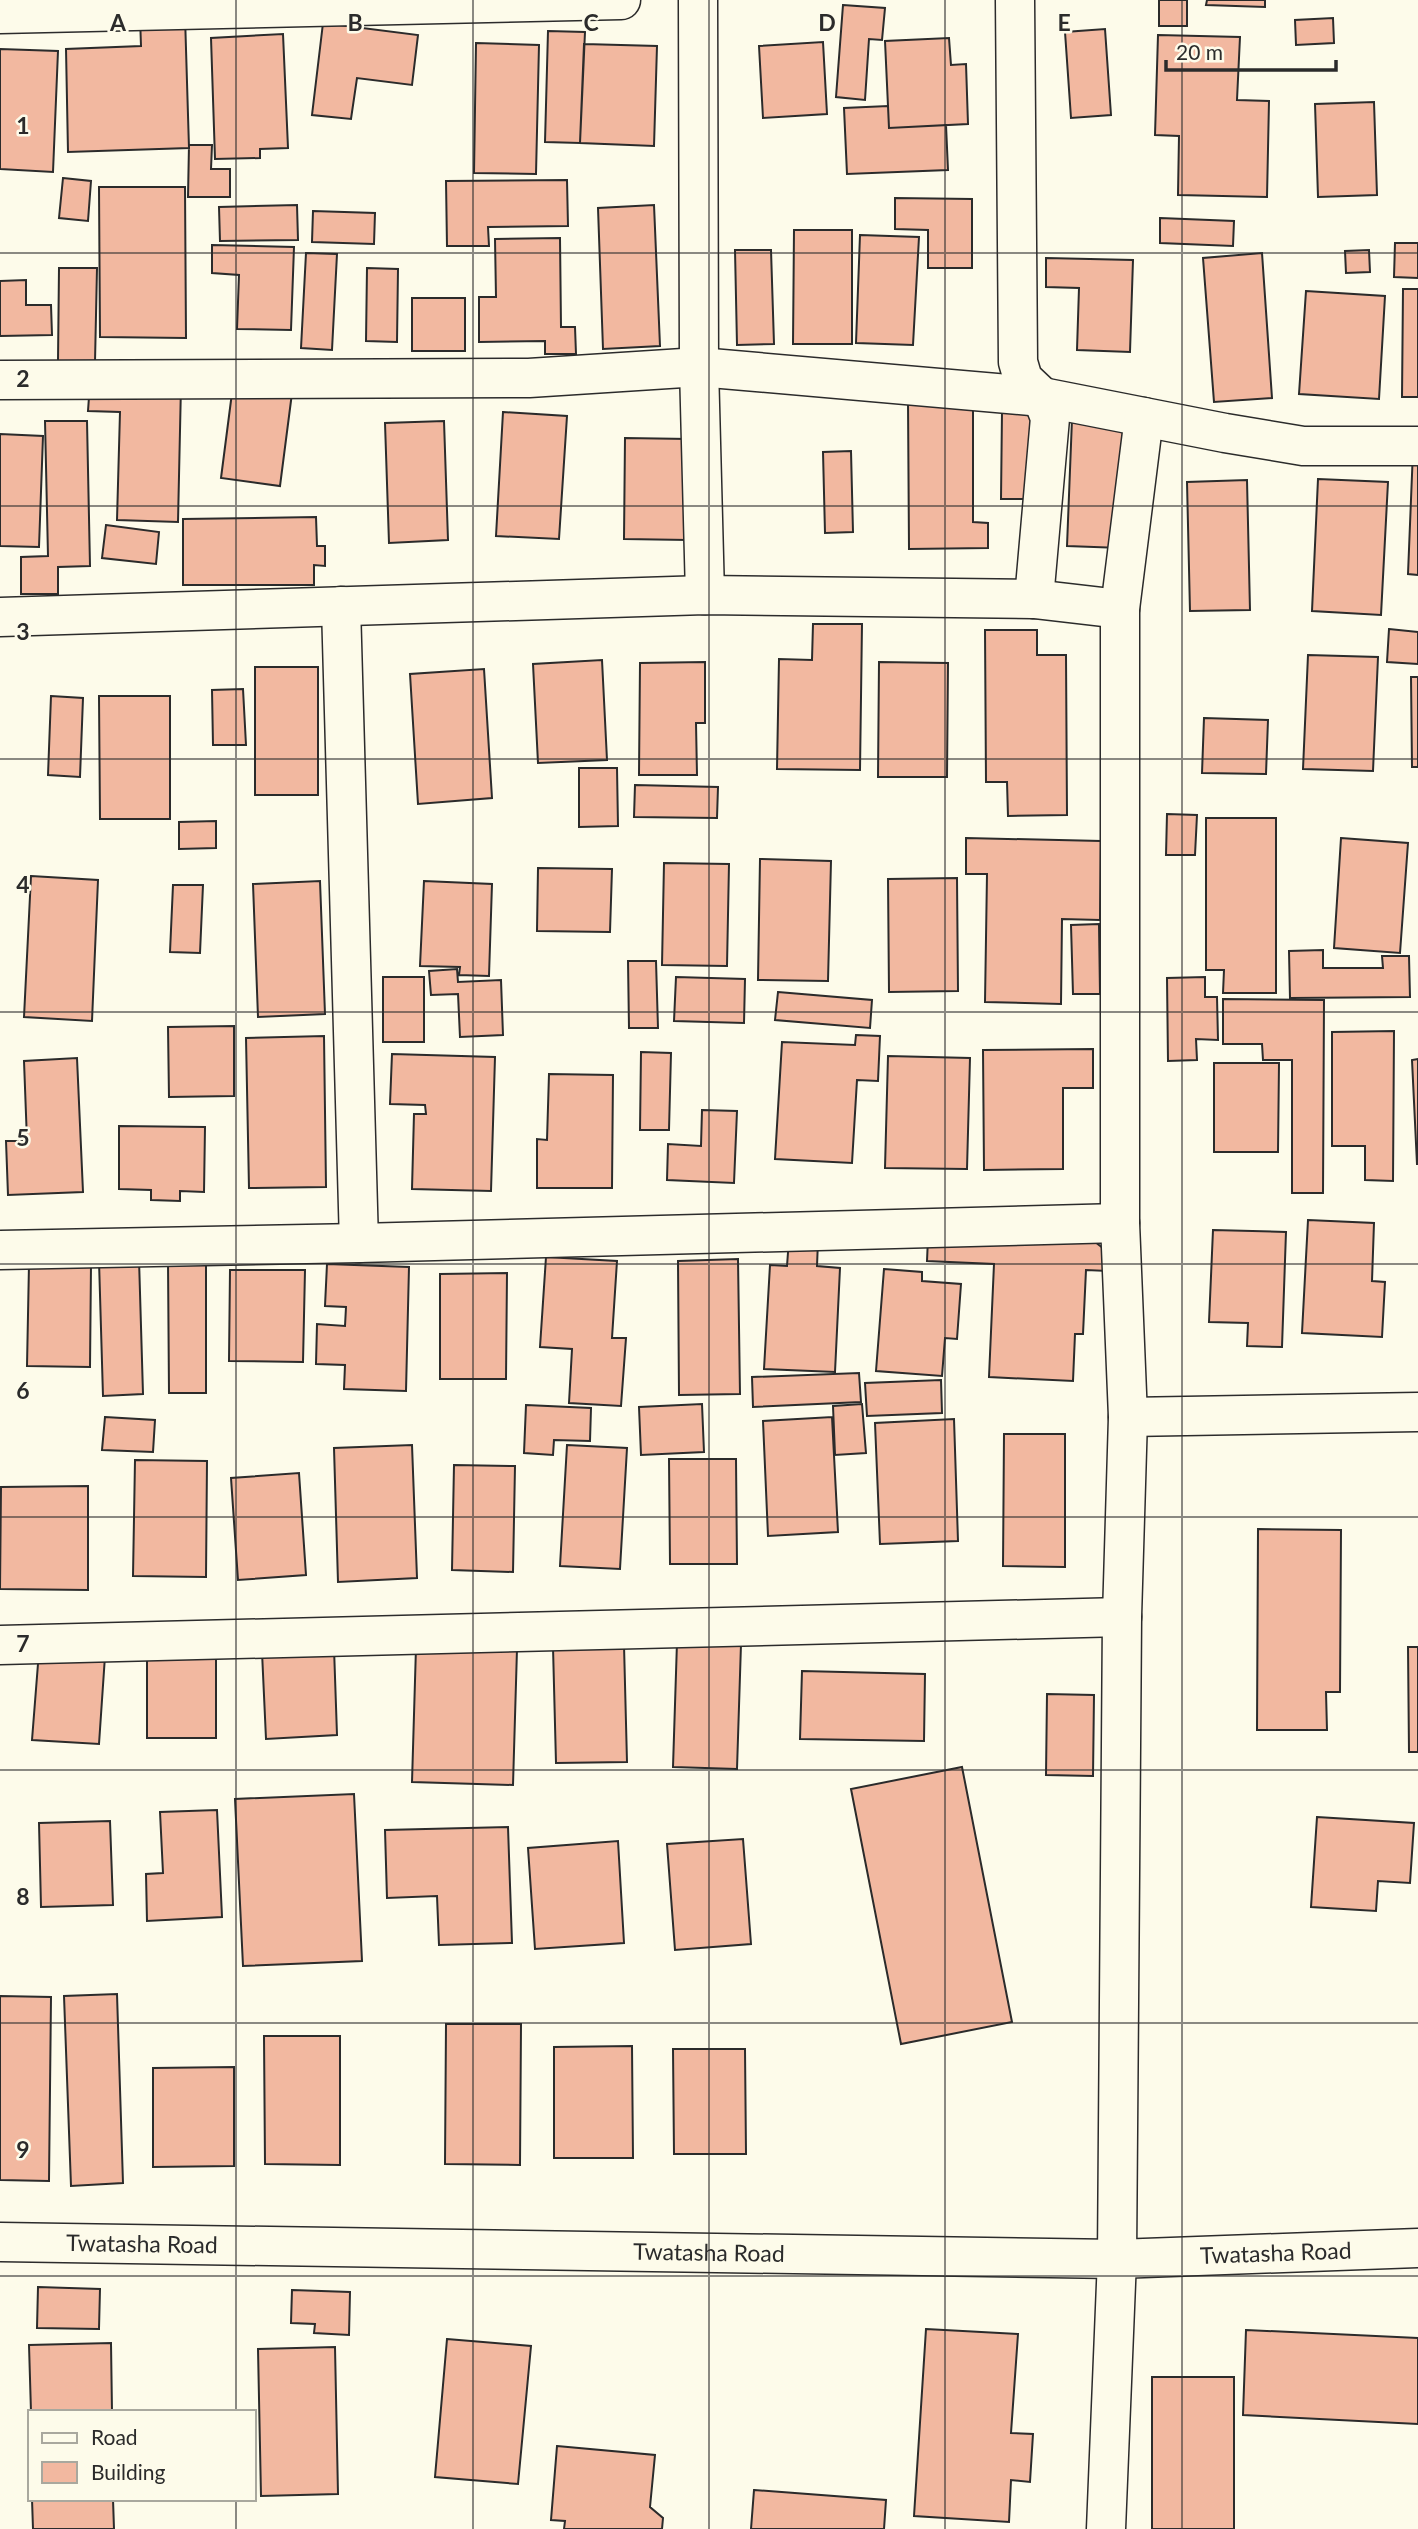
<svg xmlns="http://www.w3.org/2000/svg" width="1418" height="2529" font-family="Lato,sans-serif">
<rect width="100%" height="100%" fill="#fdfbea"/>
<path fill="#f2b8a0" stroke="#2b2b2b" stroke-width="2" d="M 1159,0 L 1187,0 L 1187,26 L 1159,26 Z
M 1207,0 L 1265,0 L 1265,7 L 1206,5 Z
M 843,5 L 885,8 L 882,40 L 869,39 L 865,100 L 836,97 Z
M 185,16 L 189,148 L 68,152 L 66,49 L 141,46 L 140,17 Z
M 1333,18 L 1334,43 L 1296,45 L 1295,20 Z
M 323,23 L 418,35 L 412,85 L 357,78 L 351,119 L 312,115 Z
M 1105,29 L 1111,115 L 1071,118 L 1065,32 Z
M 548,31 L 585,32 L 580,143 L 545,142 Z
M 283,34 L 288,148 L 260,149 L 260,158 L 215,159 L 211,38 Z
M 1158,35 L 1240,37 L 1237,100 L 1269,101 L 1267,197 L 1178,195 L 1179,136 L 1155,135 Z
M 949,38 L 951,65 L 966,64 L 968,124 L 889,128 L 885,41 Z
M 823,42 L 827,114 L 763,118 L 759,46 Z
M 476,43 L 539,45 L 536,174 L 474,173 Z
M 584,44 L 657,46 L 654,146 L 580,143 Z
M 0,49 L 58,51 L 53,172 L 0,169 Z
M 1374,102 L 1377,195 L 1318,197 L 1315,104 Z
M 888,106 L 889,128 L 946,125 L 948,170 L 847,174 L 844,108 Z
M 189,145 L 212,145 L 211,169 L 230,169 L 230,197 L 188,197 Z
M 63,178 L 91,181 L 88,221 L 59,218 Z
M 567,180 L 568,226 L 488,227 L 489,246 L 447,246 L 446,181 Z
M 99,187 L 185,187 L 186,338 L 100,337 Z
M 895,198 L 972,199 L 972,268 L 928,268 L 928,230 L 895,229 Z
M 297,205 L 298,240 L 220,241 L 219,207 Z
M 654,205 L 660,346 L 603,349 L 598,208 Z
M 313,211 L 375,213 L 374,244 L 312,242 Z
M 1160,218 L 1234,221 L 1233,246 L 1160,243 Z
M 794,230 L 852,230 L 852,344 L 793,344 Z
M 860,235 L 919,237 L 913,345 L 856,343 Z
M 560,238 L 561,327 L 575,327 L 576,354 L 545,354 L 545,341 L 479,342 L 479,297 L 496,297 L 495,239 Z
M 1395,243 L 1418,243 L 1418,278 L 1394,277 Z
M 212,245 L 294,247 L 291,330 L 237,329 L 239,275 L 212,273 Z
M 735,250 L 771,250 L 774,344 L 737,345 Z
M 1369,250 L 1370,272 L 1346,273 L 1345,251 Z
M 306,253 L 337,254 L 332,350 L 301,348 Z
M 1262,253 L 1272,398 L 1214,402 L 1203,258 Z
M 1046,258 L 1133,260 L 1130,352 L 1077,350 L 1079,288 L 1046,287 Z
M 59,268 L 97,268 L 95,362 L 58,361 Z
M 367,268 L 398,269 L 397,342 L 366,341 Z
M 26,280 L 26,305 L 51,305 L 52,335 L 0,336 L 0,281 Z
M 1403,289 L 1418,289 L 1418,397 L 1402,397 Z
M 1306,291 L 1385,296 L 1379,399 L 1299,394 Z
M 412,298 L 465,298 L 465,351 L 412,351 Z
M 90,383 L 181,385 L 178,522 L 117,520 L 120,412 L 88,411 Z
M 233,385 L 292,393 L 280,486 L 221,478 Z
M 973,401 L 973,522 L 988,523 L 988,548 L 909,549 L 908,402 Z
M 1002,411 L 1031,411 L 1030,499 L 1001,499 Z
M 503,412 L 567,416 L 559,539 L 496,536 Z
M 1072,419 L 1126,421 L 1121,548 L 1067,546 Z
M 45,421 L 87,421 L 90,566 L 58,567 L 58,594 L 21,594 L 21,557 L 48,556 Z
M 444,421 L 448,540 L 389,543 L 385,423 Z
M 0,434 L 43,436 L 39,547 L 0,546 Z
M 625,438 L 689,439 L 688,540 L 624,539 Z
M 1413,450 L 1418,450 L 1418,575 L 1408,574 Z
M 851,451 L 853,532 L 825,533 L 823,452 Z
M 1318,479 L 1388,482 L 1381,615 L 1312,611 Z
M 1247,480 L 1250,610 L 1190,611 L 1187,482 Z
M 316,517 L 317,546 L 325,546 L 325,566 L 314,565 L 314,585 L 183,585 L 183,519 Z
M 106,525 L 159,532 L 156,564 L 102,558 Z
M 813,624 L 862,624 L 860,770 L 777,769 L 779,659 L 812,660 Z
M 1389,629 L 1418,632 L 1418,664 L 1387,662 Z
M 985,630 L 1037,630 L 1037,655 L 1066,655 L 1067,815 L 1008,816 L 1007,782 L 986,782 Z
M 1308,655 L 1378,657 L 1373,771 L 1303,769 Z
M 602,660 L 607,760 L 538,763 L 533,664 Z
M 705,662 L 705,723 L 696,723 L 697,775 L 639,775 L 640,663 Z
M 879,662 L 948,663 L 947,777 L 878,777 Z
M 255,667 L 318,667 L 318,795 L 255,795 Z
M 484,669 L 492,798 L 418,804 L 410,674 Z
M 1411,677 L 1418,677 L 1418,767 L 1412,767 Z
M 243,689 L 246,745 L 213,745 L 212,690 Z
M 51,696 L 83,698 L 80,777 L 48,775 Z
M 99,696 L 170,696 L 170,819 L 100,819 Z
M 1204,718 L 1268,720 L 1266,774 L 1202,773 Z
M 579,768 L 617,768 L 618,826 L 579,827 Z
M 635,785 L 718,787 L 717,818 L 634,817 Z
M 1167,814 L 1197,815 L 1195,855 L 1166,855 Z
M 1206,818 L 1276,818 L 1276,993 L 1223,993 L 1224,970 L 1206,970 Z
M 216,821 L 216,848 L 179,849 L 179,822 Z
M 966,838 L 1101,841 L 1100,920 L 1062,919 L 1061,1004 L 985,1002 L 987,874 L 966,874 Z
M 1341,838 L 1408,843 L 1400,953 L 1334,948 Z
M 760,859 L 831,861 L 828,981 L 758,980 Z
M 664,863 L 729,864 L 727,966 L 662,965 Z
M 538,868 L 612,869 L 610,932 L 537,931 Z
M 31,876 L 98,880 L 92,1021 L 24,1017 Z
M 957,878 L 958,991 L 889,992 L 888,879 Z
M 320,881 L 325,1014 L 258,1017 L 253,884 Z
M 424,881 L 492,884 L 489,976 L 459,975 L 460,967 L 420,966 Z
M 173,885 L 203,885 L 200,953 L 170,952 Z
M 1099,924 L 1100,994 L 1073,994 L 1071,925 Z
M 1323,950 L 1323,968 L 1383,968 L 1382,956 L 1409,956 L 1410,997 L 1290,998 L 1289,951 Z
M 628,961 L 656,961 L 658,1028 L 629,1028 Z
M 457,969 L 458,982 L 501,980 L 503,1035 L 460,1037 L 458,994 L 431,995 L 429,971 Z
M 383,977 L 424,977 L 424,1042 L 383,1042 Z
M 676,977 L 745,979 L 744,1023 L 674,1021 Z
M 1205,977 L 1205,997 L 1217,997 L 1218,1040 L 1196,1039 L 1197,1060 L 1168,1061 L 1167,978 Z
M 778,992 L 872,1000 L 870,1028 L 775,1020 Z
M 1223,999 L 1324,1000 L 1323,1193 L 1292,1193 L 1292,1060 L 1263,1060 L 1262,1044 L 1223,1044 Z
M 234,1026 L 234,1096 L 169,1097 L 168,1027 Z
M 1394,1031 L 1393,1181 L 1365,1180 L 1365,1146 L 1332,1146 L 1332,1032 Z
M 856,1035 L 880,1036 L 878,1081 L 857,1080 L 852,1163 L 775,1159 L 782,1042 L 855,1045 Z
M 324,1036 L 326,1187 L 249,1188 L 246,1038 Z
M 1093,1049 L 1093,1088 L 1063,1088 L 1063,1169 L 984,1170 L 983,1050 Z
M 641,1052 L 671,1053 L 669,1130 L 640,1130 Z
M 392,1054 L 495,1057 L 491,1191 L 412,1189 L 414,1114 L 426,1114 L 425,1105 L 390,1104 Z
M 888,1056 L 970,1058 L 967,1169 L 885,1168 Z
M 77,1058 L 83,1192 L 8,1195 L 6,1141 L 27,1141 L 24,1061 Z
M 1418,1059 L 1418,1164 L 1417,1164 L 1412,1060 Z
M 1214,1063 L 1279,1063 L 1278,1152 L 1214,1152 Z
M 549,1074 L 613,1075 L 612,1188 L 537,1188 L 537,1139 L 547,1140 Z
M 702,1110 L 737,1111 L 734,1183 L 667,1180 L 668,1144 L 701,1146 Z
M 119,1126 L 205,1127 L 204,1192 L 180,1191 L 180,1201 L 151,1200 L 151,1190 L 119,1189 Z
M 1308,1220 L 1374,1223 L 1372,1281 L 1385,1282 L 1382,1337 L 1302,1333 Z
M 1213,1230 L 1286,1232 L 1282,1347 L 1247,1346 L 1248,1323 L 1209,1322 Z
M 1086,1235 L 1108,1252 L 1108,1271 L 1086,1270 L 1083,1334 L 1075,1334 L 1073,1381 L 989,1377 L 994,1264 L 927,1261 L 928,1238 Z
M 789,1239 L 818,1241 L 817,1266 L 840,1268 L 835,1372 L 764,1369 L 770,1265 L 787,1266 Z
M 546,1257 L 617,1261 L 612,1338 L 626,1338 L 621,1406 L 569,1403 L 572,1349 L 540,1347 Z
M 139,1259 L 143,1394 L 103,1396 L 99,1261 Z
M 738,1259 L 740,1394 L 679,1395 L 678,1261 Z
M 168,1262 L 206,1262 L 206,1393 L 169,1393 Z
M 29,1264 L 91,1264 L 90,1367 L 27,1366 Z
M 327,1264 L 409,1267 L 406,1391 L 344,1389 L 345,1365 L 316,1364 L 317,1324 L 345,1326 L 346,1307 L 325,1306 Z
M 884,1269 L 922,1272 L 922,1281 L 961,1284 L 957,1339 L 945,1338 L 942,1376 L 876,1371 Z
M 230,1270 L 305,1270 L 303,1362 L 229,1361 Z
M 507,1273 L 506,1379 L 440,1379 L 440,1274 Z
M 859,1373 L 861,1402 L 753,1407 L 752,1377 Z
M 941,1380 L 942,1413 L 867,1416 L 865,1383 Z
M 702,1404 L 704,1452 L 641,1455 L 639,1407 Z
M 862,1404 L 866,1453 L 835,1455 L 833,1406 Z
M 526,1405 L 591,1408 L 590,1441 L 554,1440 L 553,1455 L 524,1453 Z
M 105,1417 L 155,1420 L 153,1452 L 102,1450 Z
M 832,1417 L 838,1532 L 768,1536 L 763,1421 Z
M 954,1419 L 958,1541 L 880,1544 L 875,1423 Z
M 1004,1434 L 1065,1434 L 1065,1567 L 1003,1566 Z
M 412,1445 L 417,1578 L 338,1582 L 334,1448 Z
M 567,1445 L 627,1448 L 620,1569 L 560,1566 Z
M 669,1459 L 736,1459 L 737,1564 L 670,1564 Z
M 135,1460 L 207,1461 L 206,1577 L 133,1576 Z
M 454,1465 L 515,1466 L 513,1572 L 452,1570 Z
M 299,1473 L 306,1575 L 238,1580 L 231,1478 Z
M 88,1486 L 88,1590 L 0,1589 L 1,1487 Z
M 1258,1529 L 1341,1530 L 1340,1692 L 1326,1692 L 1327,1730 L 1257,1730 Z
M 677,1642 L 741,1644 L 737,1769 L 673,1767 Z
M 624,1645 L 627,1762 L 556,1763 L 553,1647 Z
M 416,1647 L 517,1649 L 513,1785 L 412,1782 Z
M 1408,1647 L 1418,1647 L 1418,1752 L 1409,1752 Z
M 334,1648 L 337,1735 L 266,1739 L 262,1652 Z
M 147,1650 L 216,1650 L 216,1738 L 147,1738 Z
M 39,1651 L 105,1656 L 99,1744 L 32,1740 Z
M 802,1671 L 925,1674 L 924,1741 L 800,1739 Z
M 1047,1694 L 1094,1695 L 1093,1776 L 1046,1775 Z
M 962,1767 L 1012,2022 L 901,2044 L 851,1789 Z
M 354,1794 L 362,1961 L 243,1966 L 235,1799 Z
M 217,1810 L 222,1917 L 147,1921 L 146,1874 L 163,1873 L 160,1812 Z
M 1317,1817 L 1414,1823 L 1410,1883 L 1378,1881 L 1376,1911 L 1311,1907 Z
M 110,1821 L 113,1905 L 41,1907 L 39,1823 Z
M 508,1827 L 512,1943 L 439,1945 L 437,1896 L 387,1898 L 385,1830 Z
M 743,1839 L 751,1944 L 675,1950 L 667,1844 Z
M 618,1841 L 624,1943 L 535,1949 L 528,1848 Z
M 117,1994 L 123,2183 L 71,2186 L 64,1996 Z
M 0,1996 L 51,1997 L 49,2181 L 0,2180 Z
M 446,2024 L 521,2024 L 520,2165 L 445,2164 Z
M 264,2036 L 340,2036 L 340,2165 L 265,2164 Z
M 632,2046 L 633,2158 L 554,2158 L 554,2047 Z
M 673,2049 L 745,2049 L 746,2154 L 674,2154 Z
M 234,2067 L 234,2166 L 153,2167 L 153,2068 Z
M 38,2287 L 100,2289 L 99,2329 L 37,2328 Z
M 292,2290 L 350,2292 L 349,2335 L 314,2333 L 315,2324 L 291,2323 Z
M 926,2329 L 1018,2334 L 1011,2433 L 1033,2434 L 1030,2482 L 1011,2480 L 1009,2522 L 914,2516 Z
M 1246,2330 L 1418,2338 L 1418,2424 L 1243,2415 Z
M 447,2339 L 531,2346 L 518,2484 L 435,2477 Z
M 111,2343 L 112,2412 L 31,2412 L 29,2345 Z
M 335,2347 L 338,2494 L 261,2496 L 258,2349 Z
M 1152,2377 L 1234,2377 L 1234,2529 L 1152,2529 Z
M 557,2446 L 655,2455 L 650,2507 L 663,2518 L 662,2529 L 564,2529 L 565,2521 L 551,2520 Z
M 754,2490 L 886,2500 L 884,2529 L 751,2529 Z
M 32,2499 L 113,2499 L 114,2529 L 33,2529 Z"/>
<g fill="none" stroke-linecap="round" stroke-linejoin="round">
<defs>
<g id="minor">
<path d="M 698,0 L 699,367 L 705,595"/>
<path d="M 1015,0 L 1018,362 L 1023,379 L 1042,397 L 1050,418 L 1034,599"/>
<path d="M 0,14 L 621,0"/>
<path d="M 0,380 L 529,378 L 699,367 L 1042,397 L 1225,433 L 1303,446 L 1418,446"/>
<path d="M 341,606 L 359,1243"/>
<path d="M 0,617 L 705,595 L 1034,599 L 1120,609"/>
<path d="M 0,1250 L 359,1243 L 1120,1223"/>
<path d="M 1128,1417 L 1418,1412"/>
<path d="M 0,1645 L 1122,1617"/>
<path id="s1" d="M 0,2242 L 1117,2259 L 1418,2248"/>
<path d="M 1106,2529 L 1117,2259 L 1122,1617 L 1128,1417 L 1120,1223 L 1120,609 L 1144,417"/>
</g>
</defs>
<use href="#minor" stroke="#2b2b2b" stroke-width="41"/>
<use href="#minor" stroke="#fdfbea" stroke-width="38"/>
</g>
<path fill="none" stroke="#2b2b2b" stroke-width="2" stroke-opacity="0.55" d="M 236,0 L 236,2412M 473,0 L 473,2529M 709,0 L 709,2529M 945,0 L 945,2529M 1182,0 L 1182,2529M 0,253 L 1418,253M 0,506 L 1418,506M 0,759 L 1418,759M 0,1012 L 1418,1012M 0,1264 L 1418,1264M 0,1517 L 1418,1517M 0,1770 L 1418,1770M 0,2023 L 1418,2023M 0,2276 L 1418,2276M 236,2499 L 236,2529"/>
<g text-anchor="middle" stroke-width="5" stroke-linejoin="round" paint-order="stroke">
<g font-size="23" fill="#2b2b2b" stroke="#fdfbea">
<text dy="8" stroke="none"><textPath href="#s1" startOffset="142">Twatasha Road</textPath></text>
<text dy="8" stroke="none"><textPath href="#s1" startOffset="709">Twatasha Road</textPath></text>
<text dy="8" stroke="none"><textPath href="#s1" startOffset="1276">Twatasha Road</textPath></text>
</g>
</g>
<g font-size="23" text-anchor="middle" font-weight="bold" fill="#2b2b2b" stroke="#fdfbea" stroke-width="5" stroke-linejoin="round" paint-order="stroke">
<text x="118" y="31">A</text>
<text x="355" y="31">B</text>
<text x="591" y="31">C</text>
<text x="827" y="31">D</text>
<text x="1064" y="31">E</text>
<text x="23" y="134">1</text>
<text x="23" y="387">2</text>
<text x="23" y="640">3</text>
<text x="23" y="893">4</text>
<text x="23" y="1146">5</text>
<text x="23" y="1399">6</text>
<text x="23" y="1652">7</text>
<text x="23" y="1905">8</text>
<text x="23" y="2158">9</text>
</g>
<rect x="28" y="2410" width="228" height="91" fill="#fdfbea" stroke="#a9a89e" stroke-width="2"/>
<rect x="42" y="2433" width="35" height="10" fill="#fdfbea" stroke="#a9a89e" stroke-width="2"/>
<text x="91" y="2445" font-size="21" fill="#2b2b2b">Road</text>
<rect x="42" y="2462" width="35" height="21" fill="#f2b8a0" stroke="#a9a89e" stroke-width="2"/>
<text x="91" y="2480" font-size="21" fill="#2b2b2b">Building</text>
<path d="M1166 60v10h170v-10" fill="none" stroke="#2b2b2b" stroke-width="3.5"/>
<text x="1176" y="60" font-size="21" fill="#2b2b2b" stroke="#fdfbea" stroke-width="5" paint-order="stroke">20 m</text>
</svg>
